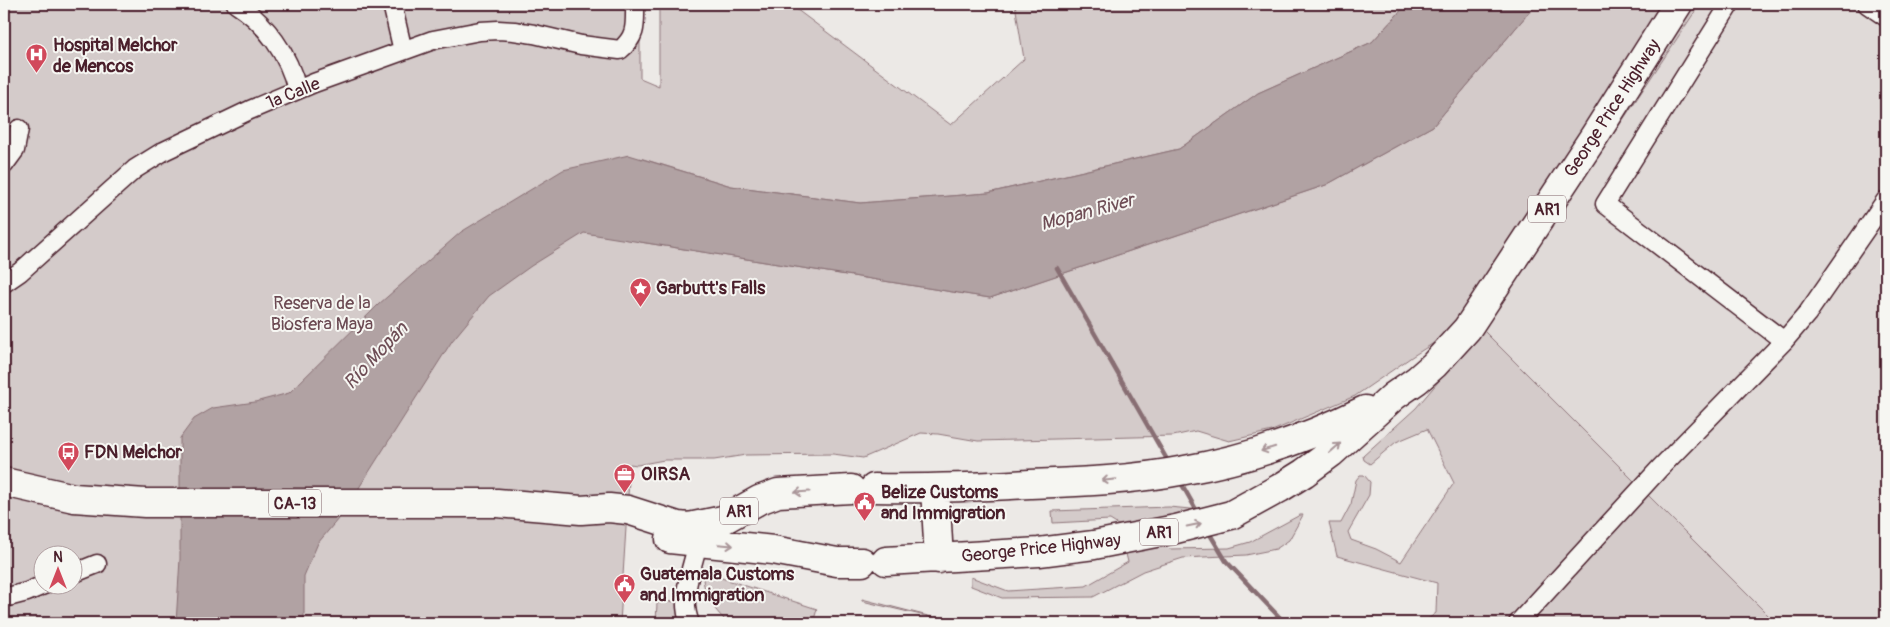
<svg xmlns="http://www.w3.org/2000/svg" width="1890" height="627" font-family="Pangolin,sans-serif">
<rect width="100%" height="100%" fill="#ece9e6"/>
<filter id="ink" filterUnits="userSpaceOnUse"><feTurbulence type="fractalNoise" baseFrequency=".02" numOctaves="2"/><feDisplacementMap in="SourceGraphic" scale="10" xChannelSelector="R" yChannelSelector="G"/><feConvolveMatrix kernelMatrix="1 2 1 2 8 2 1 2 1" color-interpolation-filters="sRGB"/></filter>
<g filter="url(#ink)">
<path fill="#e0dad8" d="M 1700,4 L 1886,4 L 1886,623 L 1776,623 L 1483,330 Z"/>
<path fill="#d4cbca" stroke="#8f757a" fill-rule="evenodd" d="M 4,4 L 640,4 L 640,78 L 659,86 L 659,4 L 803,4 L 796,9 L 951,125 L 1024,59 L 1015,4 L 1407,4 L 1372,42 L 1258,93 L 1179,149 L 988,193 L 860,203 L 731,186 L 640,158 L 640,242 L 990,298 L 1326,185 L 1433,126 L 1531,10 L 1533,4 L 1700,4 L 1483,330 L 1776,623 L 1423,623 L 1436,613 L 1437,583 L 1337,556 L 1329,523 L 1341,523 L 1351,504 L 1356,480 L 1360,475 L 1364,475 L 1370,482 L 1369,495 L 1348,532 L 1351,540 L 1376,549 L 1401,562 L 1454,483 L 1427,429 L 1396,442 L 1370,464 L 1364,460 L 1363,456 L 1416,408 L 1482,330 L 1437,341 L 1413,356 L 1355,396 L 1272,431 L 1229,441 L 1196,431 L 1173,436 L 978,441 L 938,434 L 921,433 L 863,458 L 833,454 L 746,455 L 714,460 L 664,460 L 637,465 L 630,464 L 620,623 L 4,623 ZM 42,554 L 72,554 L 72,584 L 42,584 Z
M 1169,507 L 1201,510 L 1129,525 L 1118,525 L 1110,520 L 1053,523 L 1052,511 Z
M 1300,515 L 1303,515 L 1289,540 L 1276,549 L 1246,555 L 1183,558 L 1143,571 L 1093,597 L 1002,598 L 971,586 L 971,577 L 1008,591 L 1086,586 L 1128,562 L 1126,554 L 1160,540 L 1169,549 L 1229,548 L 1250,542 Z
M 703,572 L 817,609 L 813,623 L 722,623 L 724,619 C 711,606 702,591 703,572 Z
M 862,599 L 955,623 L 862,601 Z
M 677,601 L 682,603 L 687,623 L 656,623 L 657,603 Z"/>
<path fill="#b1a2a3" stroke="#886e73" d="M 1407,4 L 1533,4 L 1531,10 L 1433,126 L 1326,185 L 990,298 L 584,233 L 531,266 L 489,296 L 452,341 L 343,513 L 318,543 L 304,576 L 304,623 L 176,623 L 180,559 L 180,438 L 194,419 L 213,408 L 255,402 L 289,393 L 379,304 L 461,232 L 563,170 L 629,155 L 731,186 L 860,203 L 988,193 L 1179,149 L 1258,93 L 1372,42 Z"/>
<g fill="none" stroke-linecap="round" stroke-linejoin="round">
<path stroke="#886e73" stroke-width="4.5" d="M 1057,268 L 1169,463
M 1180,481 L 1198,513
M 1208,531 L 1226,561 L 1285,623"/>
<defs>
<path id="street" d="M 236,4 C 266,23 289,55 297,90
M 392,4 L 403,51
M 1730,4 L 1605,204 L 1784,341
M 1867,4 L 1886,17
M 4,165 L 15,150 L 19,129
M 4,283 L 20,272 L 135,169 L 164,151 L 250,110 L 314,83 L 433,40 L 480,31 L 498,30 L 514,31 L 534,34 L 581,45 L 620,50 C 637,36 635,25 635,4
M 72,574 L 97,564
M 4,598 L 27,592 L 46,584
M 690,623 C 678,595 695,562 700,534
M 1518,623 L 1660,468 L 1784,341 L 1807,314 L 1886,200"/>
<path id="highway" d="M 4,482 L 74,498 L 145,503 L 497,503 L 581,510 L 609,508 L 628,510 L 678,526 L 689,527 L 723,520 L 759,500 L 778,493 L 851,489
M 874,488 C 926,489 978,487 1030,484 C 1082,482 1134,480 1185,470 C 1248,459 1308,438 1365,410
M 935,488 L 939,559
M 670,539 L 773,550 L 837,562 L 862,562
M 886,561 L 1039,552 L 1094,545 L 1176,529 L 1231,515 L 1280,488 L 1304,473 L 1331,453 L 1394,396 L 1417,380 L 1434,365 L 1467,329 L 1595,135 L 1678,4"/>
</defs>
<use href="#street" stroke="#4a1f2b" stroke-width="21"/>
<use href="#highway" stroke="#4a1f2b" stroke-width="31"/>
<use href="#street" stroke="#f6f6f2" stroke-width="18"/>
<use href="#highway" stroke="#f6f6f2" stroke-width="28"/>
</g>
<defs><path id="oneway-shaft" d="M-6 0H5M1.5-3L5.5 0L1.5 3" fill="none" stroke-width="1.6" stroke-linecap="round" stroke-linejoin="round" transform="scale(1.25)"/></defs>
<g stroke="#a99598">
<use href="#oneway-shaft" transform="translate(1335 448) rotate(-41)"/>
<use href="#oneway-shaft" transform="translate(1268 449) rotate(163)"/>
<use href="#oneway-shaft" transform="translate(1109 480) rotate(174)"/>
<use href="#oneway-shaft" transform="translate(802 492) rotate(176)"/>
<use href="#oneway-shaft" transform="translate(1194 525) rotate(-12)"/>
<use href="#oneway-shaft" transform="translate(726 545) rotate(5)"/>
</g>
</g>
<defs>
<symbol id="hospital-pin" viewBox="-11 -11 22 30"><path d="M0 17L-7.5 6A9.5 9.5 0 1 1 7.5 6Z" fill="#d1495b" stroke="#f6f6f2"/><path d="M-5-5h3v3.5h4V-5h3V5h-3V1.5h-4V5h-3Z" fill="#fff"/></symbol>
<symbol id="sight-pin" viewBox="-11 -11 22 30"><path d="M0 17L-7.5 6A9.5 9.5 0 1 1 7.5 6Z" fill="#d1495b" stroke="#f6f6f2"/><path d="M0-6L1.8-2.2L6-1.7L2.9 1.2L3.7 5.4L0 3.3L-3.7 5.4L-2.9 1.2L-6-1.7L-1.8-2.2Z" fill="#fff"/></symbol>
<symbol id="bus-pin" viewBox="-11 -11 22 30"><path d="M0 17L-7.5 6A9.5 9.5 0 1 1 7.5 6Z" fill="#d1495b" stroke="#f6f6f2"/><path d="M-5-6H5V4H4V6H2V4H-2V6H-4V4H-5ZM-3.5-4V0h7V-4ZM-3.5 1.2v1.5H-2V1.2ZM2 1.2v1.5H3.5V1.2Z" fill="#fff"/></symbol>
<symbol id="office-pin" viewBox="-11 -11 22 30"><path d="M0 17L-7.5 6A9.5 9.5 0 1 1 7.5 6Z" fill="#d1495b" stroke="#f6f6f2"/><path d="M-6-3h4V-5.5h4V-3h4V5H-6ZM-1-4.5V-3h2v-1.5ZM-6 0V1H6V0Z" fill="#fff"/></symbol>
<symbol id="civic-pin" viewBox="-11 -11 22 30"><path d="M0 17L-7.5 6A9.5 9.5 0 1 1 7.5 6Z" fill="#d1495b" stroke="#f6f6f2"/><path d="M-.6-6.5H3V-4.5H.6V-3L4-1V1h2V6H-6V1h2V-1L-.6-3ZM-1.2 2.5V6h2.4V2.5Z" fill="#fff"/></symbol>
</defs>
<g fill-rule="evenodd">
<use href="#hospital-pin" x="24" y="42" width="25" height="34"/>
<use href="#sight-pin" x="628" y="276" width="25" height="34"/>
<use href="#bus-pin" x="56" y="440" width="25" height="34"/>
<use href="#office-pin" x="612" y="462" width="25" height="34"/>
<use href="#civic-pin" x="852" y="490" width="25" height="34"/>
<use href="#civic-pin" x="612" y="572" width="25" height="34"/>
</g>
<g text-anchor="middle" stroke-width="4" stroke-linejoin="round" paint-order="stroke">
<g fill="#f6f6f2" stroke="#7e6067" stroke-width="1">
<rect x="1528" y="195.5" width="38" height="27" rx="4"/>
<rect x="269" y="489.5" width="52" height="27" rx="4"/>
<rect x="720" y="497.5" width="38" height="27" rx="4"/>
<rect x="1140" y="518.5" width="38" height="27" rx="4"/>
</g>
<g font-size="16" font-weight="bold" fill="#4a1f2b">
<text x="1547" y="215">AR1</text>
<text x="295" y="509">CA-13</text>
<text x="739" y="517">AR1</text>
<text x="1159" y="538">AR1</text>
</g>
<g font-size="18" font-weight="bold" fill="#4a1f2b" stroke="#f6f6f2" text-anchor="start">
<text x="53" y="51">Hospital Melchor<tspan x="53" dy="21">de Mencos</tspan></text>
<text x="656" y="294">Garbutt's Falls</text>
<text x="84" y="458">FDN Melchor</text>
<text x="641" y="480">OIRSA</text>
<text x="881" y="498">Belize Customs<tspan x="881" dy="21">and Immigration</tspan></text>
<text x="640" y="580">Guatemala Customs<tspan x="640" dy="21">and Immigration</tspan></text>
</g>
<g font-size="18" fill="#4a1f2b" stroke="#f6f6f2">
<text transform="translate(293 93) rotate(-22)" y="6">1a Calle</text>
<text transform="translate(1612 108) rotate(-57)" y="6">George Price Highway</text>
<text transform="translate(1041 548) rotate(-6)" y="6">George Price Highway</text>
</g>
<g font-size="18" fill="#6c4a53" stroke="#f6f6f2">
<text x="322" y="309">Reserva de la<tspan x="322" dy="21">Biosfera Maya</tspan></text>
</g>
<g font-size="19" font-style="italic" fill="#6e4d55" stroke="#f6f6f2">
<text transform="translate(1087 211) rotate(-15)" y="7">Mopan River</text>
<text transform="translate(375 355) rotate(-47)" y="7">Río Mopán</text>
</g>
</g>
<rect width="1890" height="627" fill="none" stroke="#f6f6f2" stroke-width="20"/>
<rect x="10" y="10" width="1870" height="607" fill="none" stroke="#4a1f2b" stroke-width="2" filter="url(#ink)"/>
<g transform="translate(58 570)"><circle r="24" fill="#f6f6f2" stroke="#b1a0a2"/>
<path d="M0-4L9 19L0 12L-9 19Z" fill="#d1495b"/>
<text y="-8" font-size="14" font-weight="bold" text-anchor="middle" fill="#4a1f2b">N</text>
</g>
</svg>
